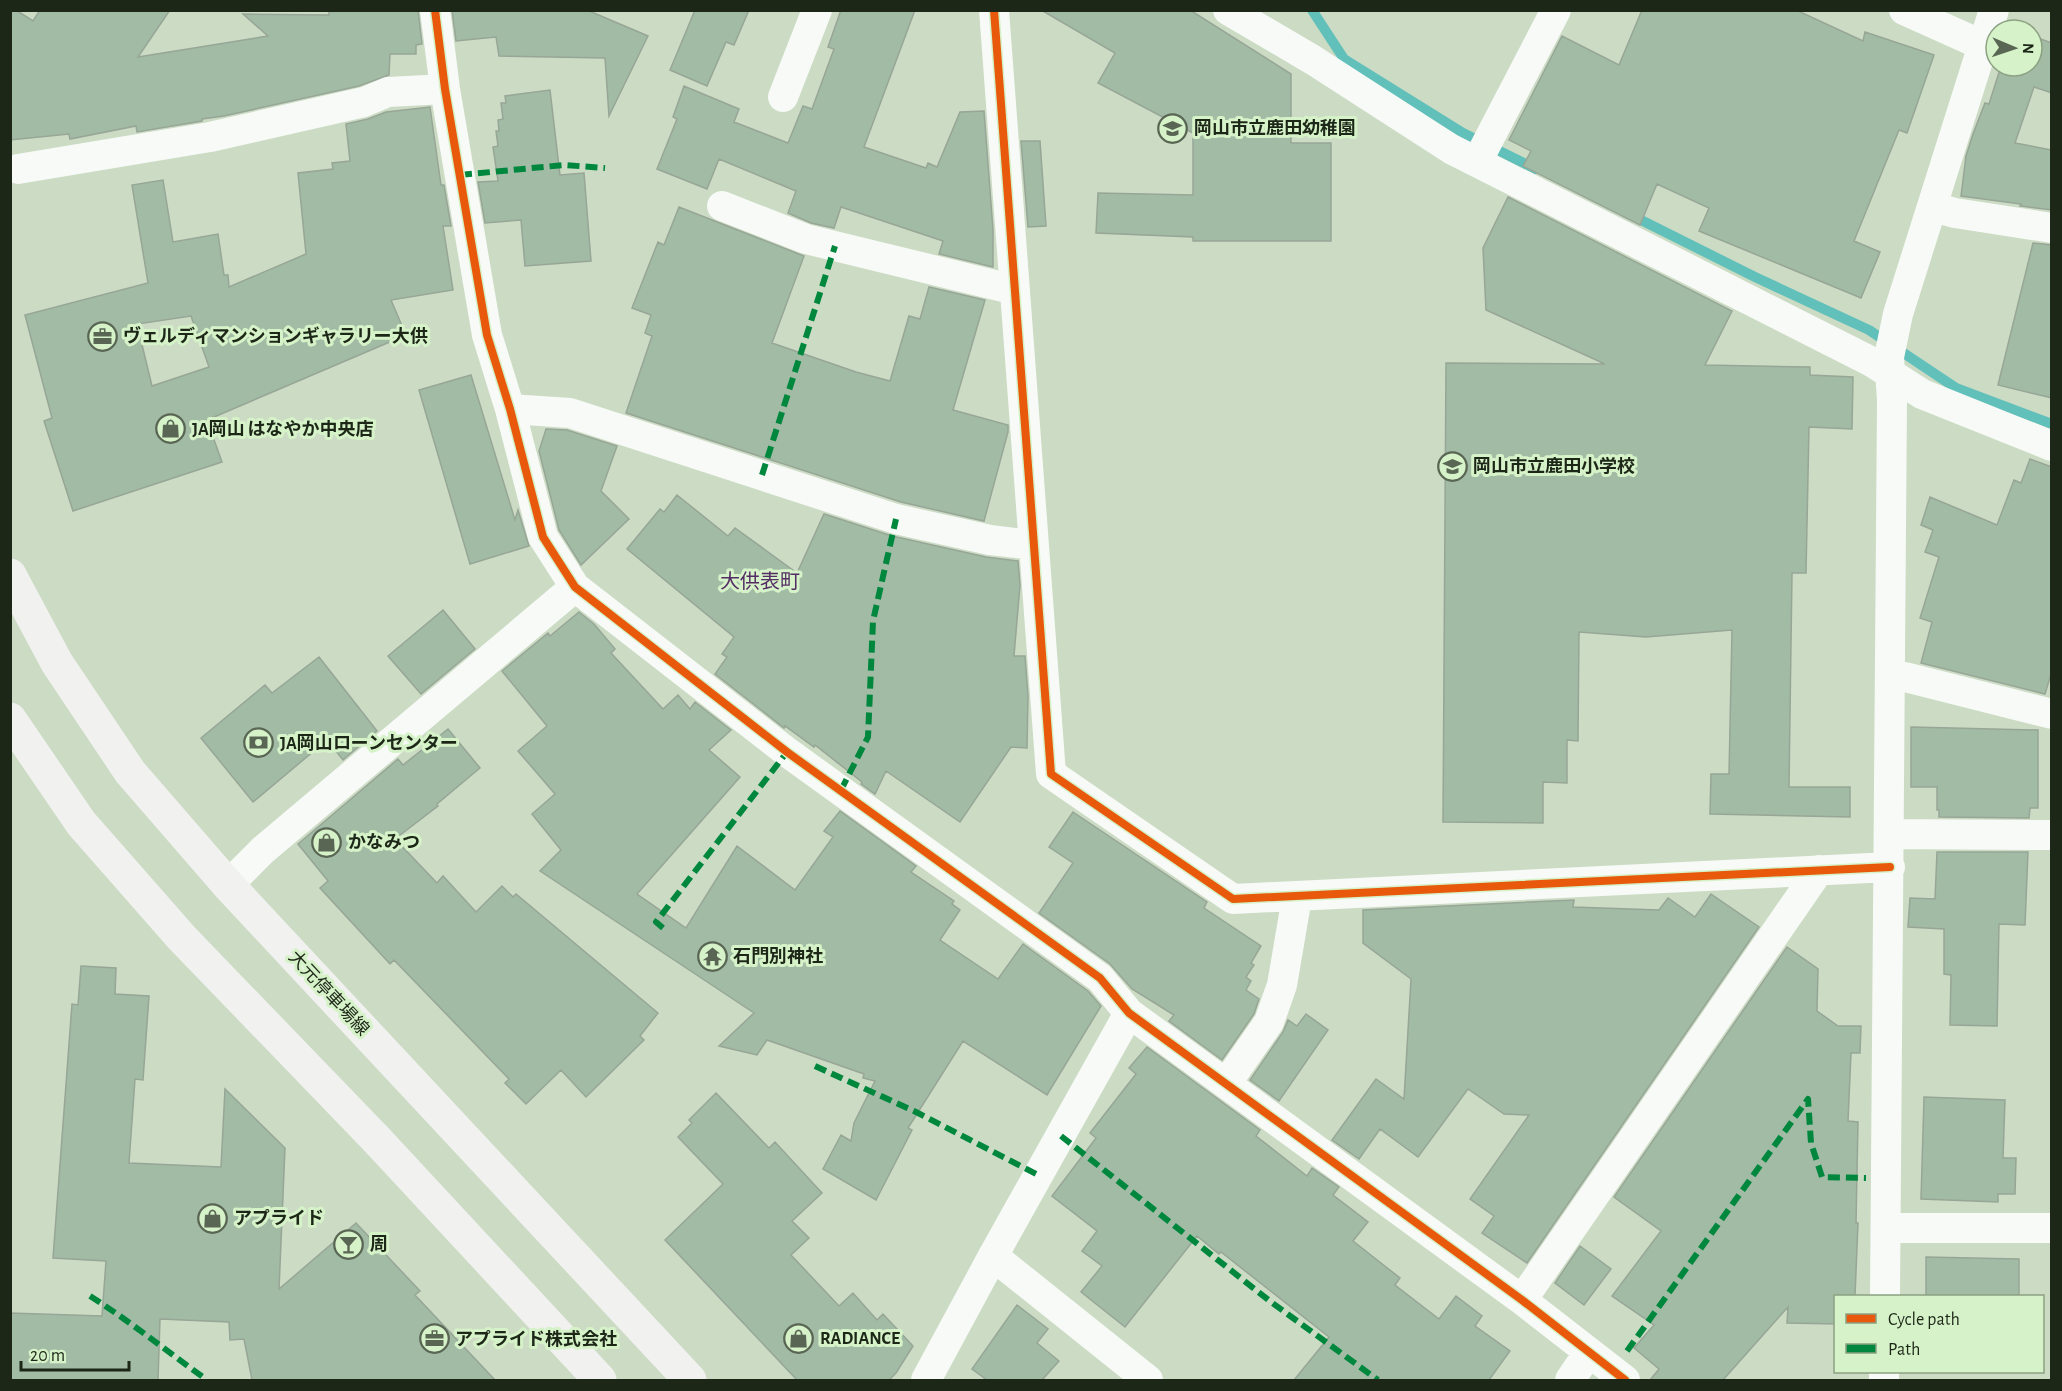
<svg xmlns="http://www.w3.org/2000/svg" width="2062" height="1391" font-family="'Alegreya Sans','Noto Sans JP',sans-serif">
<rect width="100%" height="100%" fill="#ccdbc4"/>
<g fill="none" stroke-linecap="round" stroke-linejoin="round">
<path stroke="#62c0ba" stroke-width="10" d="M 1312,10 L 1344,59 L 1463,133 L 1536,169
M 1631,215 L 1755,277 L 1869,330 L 1956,388 L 2052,424"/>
</g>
<path fill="#a1bba5" stroke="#97a696" stroke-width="1.5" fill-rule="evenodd" d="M 10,10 L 16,10 L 33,21 L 40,10 L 170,10 L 138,57 L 268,36 L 243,14 L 329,15 L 329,10 L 418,10 L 422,44 L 416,45 L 416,54 L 390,54 L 389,75 L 359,86 L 224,116 L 202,119 L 202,121 L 137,132 L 136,126 L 70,139 L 69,134 L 10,140 Z
M 452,10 L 587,10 L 648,36 L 609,116 L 605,58 L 499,56 L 496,37 L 456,41 Z
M 695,10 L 749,10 L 734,45 L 726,42 L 707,86 L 670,70 Z
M 841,10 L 915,10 L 864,147 L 926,168 L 928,163 L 937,167 L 960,112 L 984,111 L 993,230 L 993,267 L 939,254 L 943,241 L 841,207 L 834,228 L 811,223 L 788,213 L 796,191 L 719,159 L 707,189 L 657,169 L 677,119 L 673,117 L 684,86 L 739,109 L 734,122 L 788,143 L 803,106 L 812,109 L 834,49 L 828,47 Z
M 1041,10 L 1190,10 L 1291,74 L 1291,143 L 1331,143 L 1331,241 L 1193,241 L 1193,237 L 1096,233 L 1098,193 L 1193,195 L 1193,133 L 1098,83 L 1115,53 Z
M 1642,10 L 1796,10 L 1863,41 L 1865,32 L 1934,55 L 1907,133 L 1899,130 L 1854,241 L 1880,252 L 1861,298 L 1699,231 L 1709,208 L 1657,184 L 1640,225 L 1523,166 L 1531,151 L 1509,140 L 1562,36 L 1619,65 Z
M 2032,36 L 2052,43 L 2052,93 L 2034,87 L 2015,143 L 2052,150 L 2052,210 L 2020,206 L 2021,204 L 1961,196 L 1966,156 L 1973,134 L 1985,103 L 1989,104 L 2001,66 L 2032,66 Z
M 550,90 L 560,175 L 584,173 L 591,261 L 525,266 L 521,220 L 485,223 L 478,182 L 498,181 L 493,147 L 498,146 L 496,131 L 499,131 L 498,120 L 503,119 L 501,103 L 506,103 L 505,96 Z
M 430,107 L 441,185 L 444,185 L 451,226 L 443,226 L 453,290 L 391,300 L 406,335 L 207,420 L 222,462 L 73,511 L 44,421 L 52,418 L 25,315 L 148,283 L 132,185 L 163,180 L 173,242 L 218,234 L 224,275 L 228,275 L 229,287 L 306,254 L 298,173 L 333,169 L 332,163 L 350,161 L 346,124 L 368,119 L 386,112 ZM 191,316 L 209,367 L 152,386 L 137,324 Z
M 1021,141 L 1040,141 L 1046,226 L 1028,227 Z
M 1508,197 L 1732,311 L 1705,365 L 1810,367 L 1810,375 L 1853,377 L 1852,429 L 1809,427 L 1806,573 L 1792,573 L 1789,787 L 1850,787 L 1850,817 L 1710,814 L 1711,774 L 1729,774 L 1732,630 L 1646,637 L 1579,632 L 1578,741 L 1567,740 L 1567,783 L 1543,782 L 1543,823 L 1443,822 L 1446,363 L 1605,364 L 1486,310 L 1483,248 Z
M 679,207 L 804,256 L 772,343 L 856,372 L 890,381 L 909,316 L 920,319 L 929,287 L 985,300 L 953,410 L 1008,425 L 1008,432 L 984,521 L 901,502 L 626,413 L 652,336 L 645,333 L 651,315 L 632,308 L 658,242 L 664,245 Z
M 2033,243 L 2052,245 L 2052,398 L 1998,385 Z
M 471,375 L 515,520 L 518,510 L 529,546 L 470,564 L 419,390 Z
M 546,429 L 567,430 L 617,446 L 601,491 L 629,519 L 581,565 L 559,530 L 539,451 Z
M 2030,459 L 2052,467 L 2052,671 L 2045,694 L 1921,663 L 1932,622 L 1920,618 L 1939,557 L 1925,552 L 1933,530 L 1921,525 L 1930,497 L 1997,525 L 2014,480 L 2021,483 Z
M 677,495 L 728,536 L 735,528 L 797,573 L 824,514 L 892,536 L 986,557 L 1018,561 L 1020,585 L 1014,656 L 1025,656 L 1028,696 L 1027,748 L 1011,747 L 960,822 L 886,771 L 875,794 L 861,784 L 862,782 L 815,745 L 814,747 L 785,726 L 784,728 L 715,674 L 727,657 L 722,654 L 734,637 L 627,549 L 660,509 L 664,512 Z
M 443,610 L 475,649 L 421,694 L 388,656 Z
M 579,612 L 594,624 L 615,649 L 611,653 L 663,709 L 678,695 L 690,709 L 695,702 L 731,730 L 709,750 L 740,777 L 637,894 L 686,928 L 737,846 L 795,890 L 833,837 L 824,831 L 840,811 L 916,866 L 911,872 L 954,901 L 952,904 L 960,910 L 940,940 L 998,979 L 1023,944 L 1088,991 L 1101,1006 L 1047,1095 L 963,1041 L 908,1128 L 912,1130 L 876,1200 L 823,1169 L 841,1135 L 851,1141 L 854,1123 L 875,1081 L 863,1078 L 864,1074 L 767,1040 L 757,1055 L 719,1046 L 754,1013 L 540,871 L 561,850 L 532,814 L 555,794 L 518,751 L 547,726 L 502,671 L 548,633 L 550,636 Z
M 319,657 L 377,731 L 343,760 L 327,740 L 253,802 L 201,738 L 265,685 L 272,693 Z
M 1911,727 L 2038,730 L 2038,808 L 2030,808 L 2029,818 L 1939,817 L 1939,810 L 1937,810 L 1937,787 L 1911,787 Z
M 448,729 L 480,768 L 437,804 L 438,806 L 395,839 L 437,883 L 443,876 L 476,912 L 502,886 L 513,897 L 516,894 L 658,1013 L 640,1036 L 644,1040 L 586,1097 L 561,1070 L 526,1104 L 505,1083 L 509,1079 L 394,960 L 390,964 L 320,888 L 328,881 L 298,844 L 398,759 L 403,765 Z
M 1073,812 L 1207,902 L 1204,908 L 1261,946 L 1251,963 L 1254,965 L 1246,977 L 1251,981 L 1246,990 L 1259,999 L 1254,1014 L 1222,1060 L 1169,1021 L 1174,1015 L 1132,989 L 1110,964 L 1039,913 L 1073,863 L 1049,847 Z
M 1937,852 L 2028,852 L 2025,925 L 1999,924 L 1997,1026 L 1950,1025 L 1951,975 L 1944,974 L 1944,929 L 1908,927 L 1910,898 L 1935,899 Z
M 1711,894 L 1759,927 L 1527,1263 L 1482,1233 L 1494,1216 L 1470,1199 L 1529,1115 L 1504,1114 L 1468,1089 L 1418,1157 L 1380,1129 L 1359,1159 L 1332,1140 L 1376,1079 L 1404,1099 L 1411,979 L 1363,943 L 1363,910 L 1574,900 L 1573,907 L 1659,910 L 1668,898 L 1695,917 Z
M 1787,947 L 1818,969 L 1817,1011 L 1838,1026 L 1861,1026 L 1860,1053 L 1851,1053 L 1848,1121 L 1858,1122 L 1856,1223 L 1858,1223 L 1855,1296 L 1836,1296 L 1836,1324 L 1787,1323 L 1788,1307 L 1723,1380 L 1650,1380 L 1659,1369 L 1634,1348 L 1654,1325 L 1612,1296 L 1661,1231 L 1614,1197 Z
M 81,966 L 116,968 L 115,994 L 149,996 L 143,1080 L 135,1079 L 129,1163 L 221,1167 L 225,1089 L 285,1148 L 279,1289 L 356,1223 L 420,1291 L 415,1295 L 495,1380 L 252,1380 L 244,1339 L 230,1340 L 229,1322 L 160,1319 L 158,1380 L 10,1380 L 10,1313 L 102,1316 L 106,1261 L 53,1258 L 72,1004 L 78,1005 Z
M 1306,1014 L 1328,1030 L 1279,1101 L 1250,1080 L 1283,1032 L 1288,1020 L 1297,1026 Z
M 1147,1047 L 1260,1130 L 1256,1136 L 1307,1176 L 1312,1168 L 1339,1187 L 1333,1195 L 1368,1222 L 1353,1241 L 1400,1278 L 1395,1285 L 1439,1319 L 1456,1296 L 1482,1316 L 1475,1326 L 1510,1351 L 1489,1380 L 1294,1380 L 1329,1337 L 1221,1252 L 1219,1254 L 1197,1236 L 1125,1327 L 1081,1292 L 1102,1266 L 1082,1251 L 1097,1231 L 1052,1196 L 1096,1138 L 1090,1133 L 1136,1074 L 1129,1068 Z
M 716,1093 L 769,1148 L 775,1142 L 822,1193 L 792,1221 L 809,1238 L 791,1255 L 839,1306 L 853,1293 L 877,1320 L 883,1314 L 913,1346 L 896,1373 L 889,1380 L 797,1380 L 665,1240 L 723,1184 L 678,1137 L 692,1123 L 689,1120 Z
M 1924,1097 L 2005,1100 L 2003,1158 L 2016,1158 L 2015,1194 L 1998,1194 L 1998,1202 L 1921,1199 Z
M 1580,1246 L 1611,1269 L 1584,1305 L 1555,1283 Z
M 1926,1257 L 2019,1259 L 2019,1296 L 1926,1296 Z
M 1017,1305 L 1048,1329 L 1037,1343 L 1059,1361 L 1042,1380 L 987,1380 L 972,1369 Z"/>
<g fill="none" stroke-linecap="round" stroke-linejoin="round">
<path stroke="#f7faf6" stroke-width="30" d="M 435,10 L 445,89 L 487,335 L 510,409 L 543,537 L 575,587 L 787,752 L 1100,978 L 1129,1013 L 1522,1300 L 1625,1380
M 994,10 L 1051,774 L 1233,899 L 1890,867
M 1228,10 L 1313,60 L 1451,149 L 1872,362 L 1922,394 L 2052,446
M 1904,10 L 1982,45
M 783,97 L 817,10
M 1477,162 L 1556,10
M 18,169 L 210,137 L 364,102 L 388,92 L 445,89
M 722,206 L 806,239 L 1015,290
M 1933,207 L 1955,213 L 2052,228
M 510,409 L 570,413 L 896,519 L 990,540 L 1033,545
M 1890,675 L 1905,677 L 2052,714
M 1890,834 L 2052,835
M 228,885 L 263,850 L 575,587
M 1226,1084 L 1269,1022 L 1282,985 L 1297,897
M 1887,1228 L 2052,1228
M 993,1256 L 1148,1380
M 1885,1296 L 1892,400 L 1889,357 L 1898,314 L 1994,10
M 1522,1300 L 1819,870
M 926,1380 L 993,1256 L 1129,1013
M 1570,1380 L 1589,1352
M 1884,1380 L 1884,1372"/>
<path stroke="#f1f1f0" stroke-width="33" d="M 10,575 L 57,663 L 130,772 L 228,885 L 690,1380
M 10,719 L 81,823 L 182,938 L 377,1140 L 600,1380"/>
<path stroke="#00873e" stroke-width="6" stroke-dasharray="12 6" stroke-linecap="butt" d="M 460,175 L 564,165 L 605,168
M 762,475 L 835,246
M 841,790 L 868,737 L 873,621 L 896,519
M 663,928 L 656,922 L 787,752
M 815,1066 L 916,1112 L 1038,1175
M 1061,1136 L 1271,1302 L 1378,1380
M 90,1296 C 131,1322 168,1352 207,1380
M 1627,1351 L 1808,1099 L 1811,1143 L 1822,1177 L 1866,1178"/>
<defs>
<path id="cycleway" d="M 435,10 L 445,89 L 487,335 L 510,409 L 543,537 L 575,587 L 787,752 L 1100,978 L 1129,1013 L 1522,1300 L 1625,1380
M 994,10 L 1051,774 L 1233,899 L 1890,867"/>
</defs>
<use href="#cycleway" stroke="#d6f2c8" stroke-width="11"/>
<use href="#cycleway" stroke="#e8590c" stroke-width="8"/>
</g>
<defs>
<symbol id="school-ring" viewBox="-11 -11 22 22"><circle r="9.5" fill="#d6f2c8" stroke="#5a6654" stroke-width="1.5"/><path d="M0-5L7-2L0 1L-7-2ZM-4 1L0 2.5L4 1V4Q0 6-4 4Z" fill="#5a6654"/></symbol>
<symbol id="office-ring" viewBox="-11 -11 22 22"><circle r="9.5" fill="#d6f2c8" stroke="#5a6654" stroke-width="1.5"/><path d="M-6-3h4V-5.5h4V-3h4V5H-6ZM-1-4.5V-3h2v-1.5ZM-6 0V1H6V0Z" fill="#5a6654"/></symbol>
<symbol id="shop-ring" viewBox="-11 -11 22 22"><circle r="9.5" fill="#d6f2c8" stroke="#5a6654" stroke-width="1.5"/><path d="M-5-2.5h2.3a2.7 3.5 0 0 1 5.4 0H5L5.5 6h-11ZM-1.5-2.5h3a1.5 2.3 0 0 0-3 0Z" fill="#5a6654"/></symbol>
<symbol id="bank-ring" viewBox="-11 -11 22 22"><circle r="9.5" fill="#d6f2c8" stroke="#5a6654" stroke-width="1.5"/><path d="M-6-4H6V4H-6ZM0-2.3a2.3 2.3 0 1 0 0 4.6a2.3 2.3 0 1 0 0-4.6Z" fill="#5a6654"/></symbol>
<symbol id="temple-ring" viewBox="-11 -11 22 22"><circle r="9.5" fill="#d6f2c8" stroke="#5a6654" stroke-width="1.5"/><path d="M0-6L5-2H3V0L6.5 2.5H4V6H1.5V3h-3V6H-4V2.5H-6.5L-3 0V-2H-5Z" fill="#5a6654"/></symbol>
<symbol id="bar-ring" viewBox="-11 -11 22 22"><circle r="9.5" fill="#d6f2c8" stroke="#5a6654" stroke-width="1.5"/><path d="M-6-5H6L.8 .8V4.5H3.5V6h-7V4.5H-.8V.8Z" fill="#5a6654"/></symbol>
</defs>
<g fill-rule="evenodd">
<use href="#school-ring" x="1156" y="112" width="33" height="33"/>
<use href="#office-ring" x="86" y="320" width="33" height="33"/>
<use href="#shop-ring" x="154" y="412" width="33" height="33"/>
<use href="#school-ring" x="1436" y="450" width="33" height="33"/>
<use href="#bank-ring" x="242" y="726" width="33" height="33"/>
<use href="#shop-ring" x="310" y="826" width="33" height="33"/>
<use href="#temple-ring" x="696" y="940" width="33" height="33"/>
<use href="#shop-ring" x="196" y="1202" width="33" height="33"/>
<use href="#bar-ring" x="332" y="1228" width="33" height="33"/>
<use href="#shop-ring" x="782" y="1322" width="33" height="33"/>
<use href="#office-ring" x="418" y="1322" width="33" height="33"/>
</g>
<g text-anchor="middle" stroke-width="6" stroke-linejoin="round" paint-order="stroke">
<g font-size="18" font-weight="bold" fill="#1d2718" stroke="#d6f2c8" text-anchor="start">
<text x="1194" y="134">岡山市立鹿田幼稚園</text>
<text x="123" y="342">ヴェルディマンションギャラリー大供</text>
<text x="192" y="435">JA岡山 はなやか中央店</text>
<text x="1473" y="472">岡山市立鹿田小学校</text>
<text x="280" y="749">JA岡山ローンセンター</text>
<text x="348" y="848">かなみつ</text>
<text x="733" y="962">石門別神社</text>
<text x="234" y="1224">アプライド</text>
<text x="370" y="1250">周</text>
<text x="820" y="1344">RADIANCE</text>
<text x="455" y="1345">アプライド株式会社</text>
</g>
<g font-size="18" fill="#1d2718" stroke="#d6f2c8">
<text transform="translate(329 993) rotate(47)" y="6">大元停車場線</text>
</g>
<g font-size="20" fill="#542d64" stroke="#d6f2c8">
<text x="760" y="588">大供表町</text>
</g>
</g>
<rect width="2062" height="1391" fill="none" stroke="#1d2718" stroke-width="24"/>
<rect x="1834" y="1295" width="210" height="78" fill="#d6f2c8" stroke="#8ca182" stroke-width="1.5"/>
<rect x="1846" y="1314" width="30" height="9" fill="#e8590c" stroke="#8ca182" stroke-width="1.5"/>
<text x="1888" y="1325" font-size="18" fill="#1d2718">Cycle path</text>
<rect x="1846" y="1344" width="30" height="9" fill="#00873e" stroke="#8ca182" stroke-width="1.5"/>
<text x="1888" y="1355" font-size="18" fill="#1d2718">Path</text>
<g transform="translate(2014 48) rotate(92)"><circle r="28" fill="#d6f2c8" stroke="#8ca182" stroke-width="1.5"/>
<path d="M0-4.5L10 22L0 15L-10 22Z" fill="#5a6654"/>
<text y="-9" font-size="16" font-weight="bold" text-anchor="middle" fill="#1d2718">N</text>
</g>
<path d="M21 1361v9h108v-9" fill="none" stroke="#1d2718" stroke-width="3"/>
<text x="30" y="1361" font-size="18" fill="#1d2718" stroke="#d6f2c8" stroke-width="4.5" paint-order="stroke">20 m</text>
</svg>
